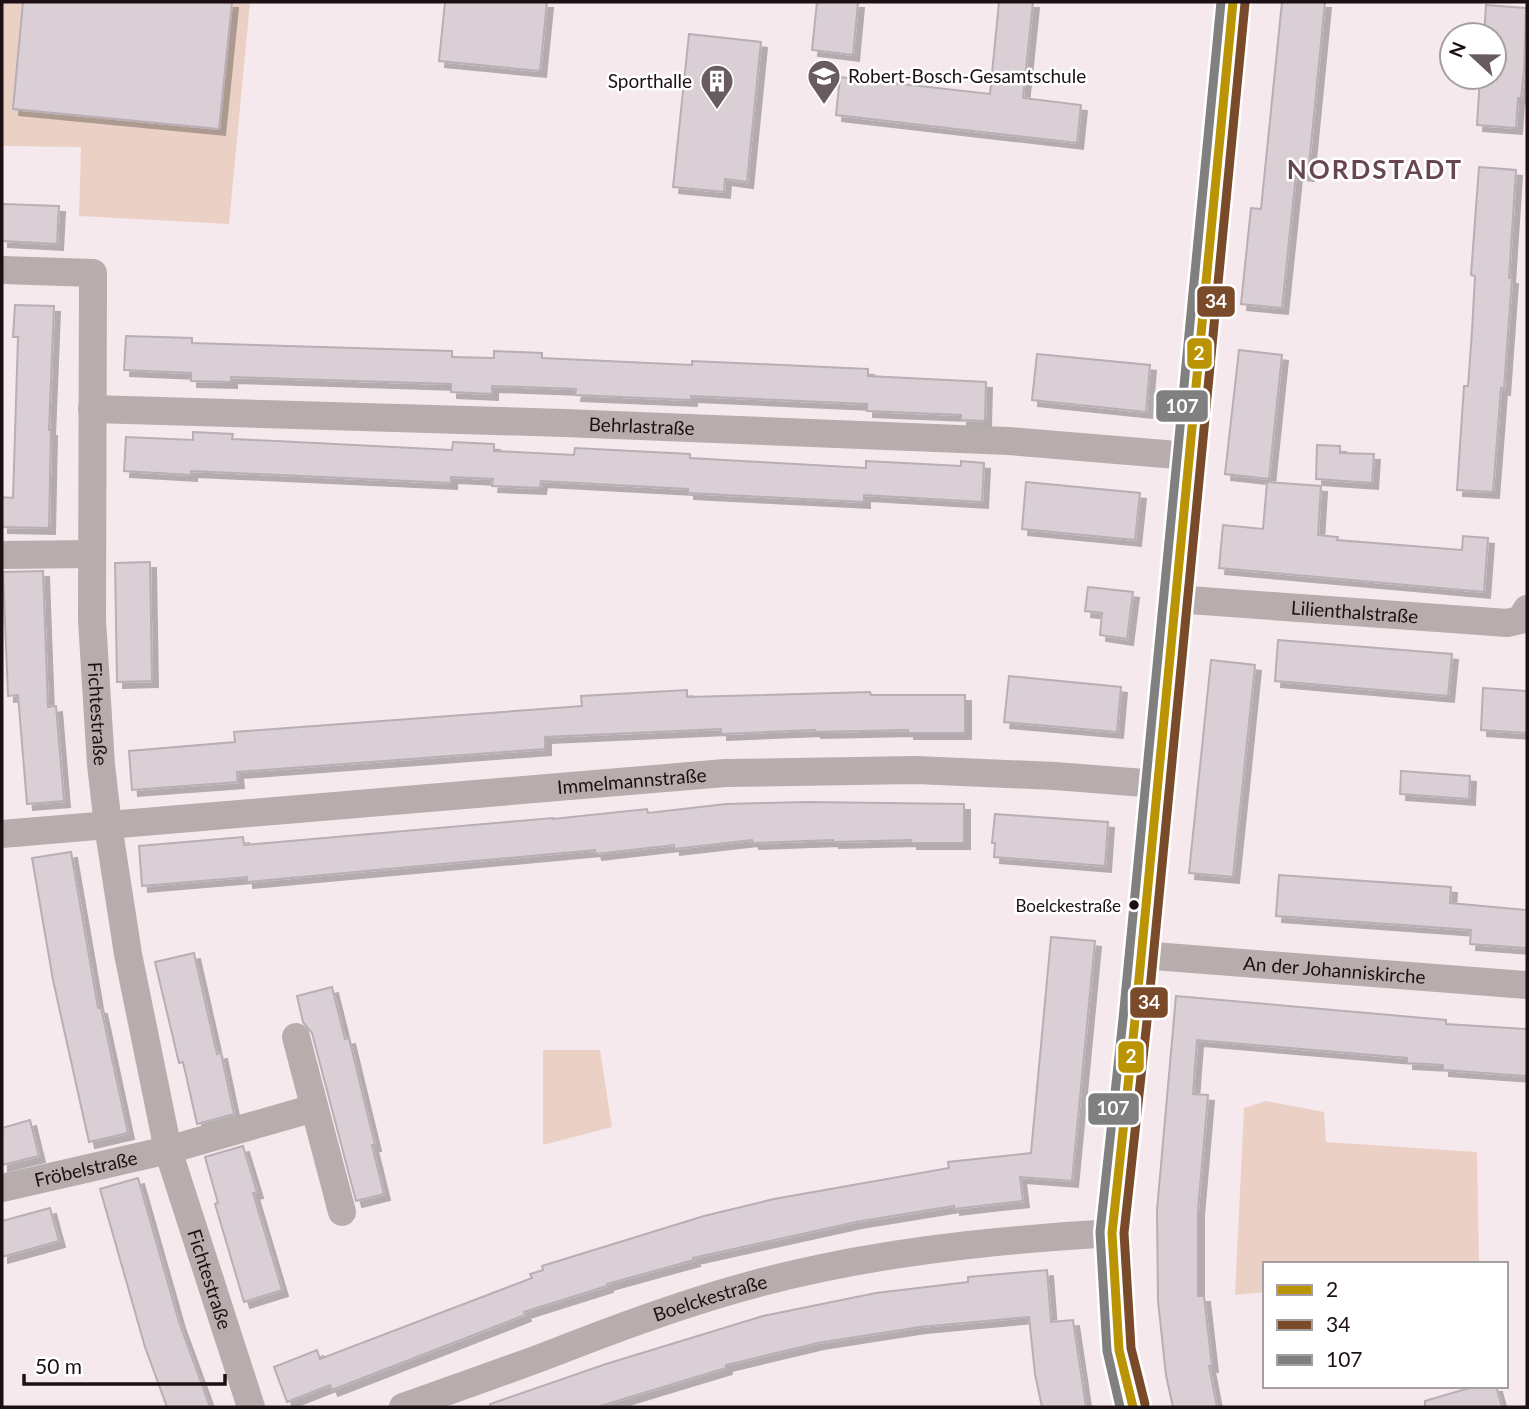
<svg xmlns="http://www.w3.org/2000/svg" width="1529" height="1409" font-family="Lato,sans-serif">
<defs>
<filter id="shadow"><feDropShadow dx="6" dy="6" stdDeviation="0" flood-color="#0004"/></filter>
</defs>
<rect width="100%" height="100%" fill="#f6e9ed"/>
<path fill="#ebd1c5" d="M 2,2 L 250,2 L 229,224 L 79,216 L 81,147 L 2,146 Z
M 543,1050 L 600,1050 L 612,1127 L 543,1145 Z
M 1266,1101 L 1324,1112 L 1326,1142 L 1477,1152 L 1479,1264 L 1265,1264 L 1265,1292 L 1235,1295 L 1244,1108 Z"/>
<path fill="#d9cfd5" stroke="#b9aeb5" stroke-width="2" filter="url(#shadow)" d="M 23,2 L 232,2 L 219,129 L 13,109 Z
M 445,2 L 547,2 L 540,71 L 439,61 Z
M 817,2 L 858,2 L 853,55 L 812,50 Z
M 999,2 L 1033,2 L 1023,98 L 1081,105 L 1077,143 L 836,115 L 840,77 L 990,94 Z
M 1282,2 L 1325,2 L 1308,175 L 1296,174 L 1282,308 L 1241,304 L 1251,208 L 1261,209 Z
M 1486,5 L 1526,8 L 1524,70 L 1521,98 L 1518,98 L 1516,128 L 1477,125 L 1480,77 L 1494,77 L 1494,35 L 1484,35 Z
M 689,34 L 761,42 L 747,182 L 725,179 L 724,192 L 673,187 Z
M 1479,167 L 1516,170 L 1509,278 L 1512,278 L 1504,389 L 1501,388 L 1493,492 L 1457,490 L 1464,386 L 1468,386 L 1472,331 L 1475,276 L 1471,275 Z
M 2,204 L 59,206 L 57,244 L 2,241 Z
M 15,305 L 54,306 L 49,430 L 51,430 L 49,528 L 2,527 L 2,497 L 13,498 L 18,337 L 13,337 Z
M 126,336 L 192,338 L 192,343 L 452,351 L 452,357 L 494,358 L 494,351 L 542,353 L 542,358 L 692,365 L 692,361 L 868,369 L 868,376 L 986,382 L 985,421 L 961,420 L 961,415 L 867,411 L 867,404 L 691,396 L 691,400 L 575,395 L 576,389 L 492,386 L 492,394 L 451,392 L 451,384 L 231,377 L 231,382 L 191,381 L 191,373 L 124,370 Z
M 1239,350 L 1282,355 L 1269,479 L 1225,474 Z
M 1037,354 L 1150,365 L 1146,412 L 1032,400 Z
M 193,432 L 233,434 L 232,439 L 276,441 L 452,450 L 453,442 L 494,444 L 494,451 L 574,455 L 575,448 L 690,454 L 690,458 L 866,468 L 866,461 L 961,466 L 961,461 L 984,463 L 982,502 L 864,495 L 864,502 L 688,493 L 688,489 L 541,481 L 540,488 L 492,486 L 493,479 L 451,477 L 451,483 L 191,471 L 191,475 L 124,471 L 126,437 L 193,440 Z
M 1317,445 L 1340,446 L 1340,453 L 1374,454 L 1372,483 L 1316,479 Z
M 1026,482 L 1140,493 L 1135,540 L 1022,529 Z
M 1267,482 L 1321,486 L 1318,535 L 1338,537 L 1337,540 L 1462,550 L 1463,536 L 1488,538 L 1484,592 L 1219,568 L 1223,525 L 1263,529 Z
M 150,562 L 152,681 L 117,682 L 115,563 Z
M 43,571 L 48,707 L 56,706 L 64,801 L 27,804 L 18,695 L 8,696 L 3,572 Z
M 1088,587 L 1133,592 L 1127,639 L 1100,635 L 1102,613 L 1085,611 Z
M 1278,640 L 1452,654 L 1448,696 L 1275,681 Z
M 1211,660 L 1255,665 L 1233,877 L 1189,873 Z
M 1009,676 L 1121,687 L 1117,732 L 1004,722 Z
M 1483,688 L 1527,691 L 1527,733 L 1481,730 Z
M 687,690 L 687,697 L 870,692 L 871,695 L 965,695 L 965,733 L 908,733 L 908,730 L 815,732 L 815,730 L 721,734 L 721,729 L 545,737 L 545,749 L 237,772 L 238,782 L 132,790 L 129,751 L 235,742 L 234,732 L 582,706 L 581,696 Z
M 1401,771 L 1470,776 L 1469,799 L 1400,794 Z
M 808,802 L 964,804 L 964,843 L 911,843 L 911,840 L 833,842 L 833,840 L 753,843 L 752,840 L 674,849 L 674,845 L 596,854 L 595,850 L 247,882 L 247,877 L 142,886 L 139,846 L 243,837 L 244,845 L 553,818 L 553,819 L 647,809 L 648,813 L 726,804 Z
M 995,814 L 1108,822 L 1105,866 L 994,857 L 995,843 L 992,843 Z
M 71,852 L 98,1008 L 101,1008 L 128,1133 L 89,1142 L 53,980 L 32,858 Z
M 1279,875 L 1451,887 L 1450,903 L 1527,910 L 1527,948 L 1470,944 L 1471,930 L 1276,916 Z
M 1051,937 L 1095,941 L 1072,1181 L 1020,1177 L 1023,1201 L 954,1209 L 954,1206 L 856,1222 L 693,1258 L 694,1260 L 607,1284 L 607,1286 L 524,1312 L 525,1315 L 355,1381 L 332,1390 L 330,1385 L 287,1402 L 274,1367 L 317,1350 L 320,1359 L 532,1278 L 530,1274 L 543,1270 L 542,1266 L 704,1216 L 774,1199 L 949,1168 L 948,1162 L 1031,1153 Z
M 194,953 L 217,1054 L 221,1053 L 234,1114 L 197,1124 L 183,1062 L 179,1063 L 155,962 Z
M 332,987 L 345,1039 L 349,1038 L 375,1145 L 372,1145 L 384,1194 L 356,1201 L 312,1033 L 303,1022 L 297,996 Z
M 1176,996 L 1446,1020 L 1446,1024 L 1527,1029 L 1527,1076 L 1443,1070 L 1443,1065 L 1407,1063 L 1407,1058 L 1197,1040 L 1193,1094 L 1208,1095 L 1198,1210 L 1198,1296 L 1204,1296 L 1212,1366 L 1209,1366 L 1217,1407 L 1173,1407 L 1166,1375 L 1158,1301 L 1157,1210 Z
M 30,1120 L 39,1156 L 2,1165 L 2,1128 Z
M 243,1146 L 257,1192 L 253,1193 L 282,1290 L 244,1302 L 215,1204 L 218,1203 L 205,1157 Z
M 138,1178 L 179,1322 L 210,1407 L 167,1407 L 145,1347 L 100,1189 Z
M 50,1208 L 59,1241 L 2,1257 L 2,1221 Z
M 1047,1270 L 1051,1322 L 1073,1320 L 1086,1407 L 1042,1407 L 1035,1374 L 1029,1317 L 920,1327 L 818,1343 L 726,1365 L 726,1368 L 597,1407 L 491,1407 L 490,1404 L 606,1364 L 763,1316 L 876,1293 L 968,1282 L 968,1277 Z
M 1476,1386 L 1496,1386 L 1502,1407 L 1425,1407 L 1425,1401 Z"/>
<g fill="none" stroke-linecap="round" stroke-linejoin="round">
<g stroke="#b7adac" stroke-width="28">
<path id="s1" d="M 2,270 L 93,273 L 92,620 L 101,765 L 108,825 L 128,954 L 168,1150 L 251,1407"/>
<path id="s2" d="M 92,409 L 565,423 L 1009,441 L 1189,456"/>
<path d="M 2,555 L 91,554"/>
<path id="s3" d="M 1175,599 L 1507,623 L 1520,620 L 1527,609"/>
<path id="s4" d="M 2,834 L 725,773 L 916,770 L 1055,776 L 1157,784"/>
<path id="s5" d="M 1141,955 L 1527,985"/>
<path d="M 296,1037 L 342,1212"/>
<path id="s6" d="M 2,1188 L 168,1150 L 314,1108"/>
<path id="s7" d="M 403,1407 C 451,1390 500,1373 548,1355 C 637,1320 728,1287 822,1268 C 917,1248 1015,1239 1112,1233"/>
<path d="M 1133,1407 L 1119,1350 L 1116,1319 L 1112,1233 L 1135,1020 L 1233,2"/>
</g>
<defs>
<path id="bus-1" d="M 1133,1407 L 1119,1350 L 1112,1233 L 1135,1020 L 1233,2"/>
<path id="bus-2" d="M 1145,1404 L 1131,1348 L 1124,1233 L 1147,1021 L 1245,3"/>
<path id="bus-3" d="M 1120,1407 L 1107,1351 L 1100,1232 L 1123,1019 L 1221,2"/>
</defs>
<use href="#bus-1" stroke="#fff" stroke-width="14"/>
<use href="#bus-2" stroke="#fff" stroke-width="14"/>
<use href="#bus-3" stroke="#fff" stroke-width="14"/>
<use href="#bus-1" stroke="#bb9406" stroke-width="9"/>
<use href="#bus-2" stroke="#7a4b2a" stroke-width="9"/>
<use href="#bus-3" stroke="#808080" stroke-width="9"/>
</g>
<defs>
<symbol id="school-pin" viewBox="-11 -11 22 30"><path d="M0 17L-7.5 6A9.5 9.5 0 1 1 7.5 6Z" fill="#695c61" stroke="#fff"/><path d="M0-5L7-2L0 1L-7-2ZM-4 1L0 2.5L4 1V4Q0 6-4 4Z" fill="#fff"/></symbol>
<symbol id="building-pin" viewBox="-11 -11 22 30"><path d="M0 17L-7.5 6A9.5 9.5 0 1 1 7.5 6Z" fill="#695c61" stroke="#fff"/><path d="M-4-6H4V6H1V3H-1V6H-4ZM-2.5-4.3h1.7v1.8h-1.7ZM.8-4.3h1.7v1.8H.8ZM-2.5-1h1.7V.8h-1.7ZM.8-1h1.7V.8H.8Z" fill="#fff"/></symbol>
</defs>
<g fill-rule="evenodd">
<use href="#school-pin" x="805" y="57" width="38" height="52"/>
<use href="#building-pin" x="698" y="62" width="38" height="52"/>
</g>
<circle fill="#1d1015" stroke="#fff" stroke-width="2.5" cx="1134" cy="905" r="6"/>
<g text-anchor="middle" stroke-width="5" stroke-linejoin="round" paint-order="stroke">
<g font-size="17" fill="#1d1015" stroke="#fff" text-anchor="end">
<text x="1121" y="912">Boelckestraße</text>
</g>
<g font-size="19" fill="#1d1015" stroke="#fff" text-anchor="start">
<text x="848" y="83">Robert-Bosch-Gesamtschule</text>
<text x="692" y="88" text-anchor="end">Sporthalle</text>
</g>
<g font-size="19" fill="#1d1015" stroke="#fff">
<text dy="7" stroke="none"><textPath href="#s2" startOffset="550">Behrlastraße</textPath></text>
<text dy="7" stroke="none"><textPath href="#s3" startOffset="180">Lilienthalstraße</textPath></text>
<text dy="7" stroke="none"><textPath href="#s1" startOffset="532">Fichtestraße</textPath></text>
<text dy="7" stroke="none"><textPath href="#s4" startOffset="632">Immelmannstraße</textPath></text>
<text dy="7" stroke="none"><textPath href="#s5" startOffset="194">An der Johanniskirche</textPath></text>
<text dy="7" stroke="none"><textPath href="#s6" startOffset="86">Fröbelstraße</textPath></text>
<text dy="7" stroke="none"><textPath href="#s1" startOffset="1110">Fichtestraße</textPath></text>
<text dy="7" stroke="none"><textPath href="#s7" startOffset="326">Boelckestraße</textPath></text>
</g>
<g font-size="26" font-weight="bold" letter-spacing="2" fill="#674551" stroke="#fff">
<text x="1375" y="179">NORDSTADT</text>
</g>
</g>
<g stroke="#fff" stroke-width="2.5">
<rect x="1196" y="285" width="40" height="33" rx="7" fill="#7a4b2a"/>
<rect x="1186" y="337" width="27" height="33" rx="7" fill="#bb9406"/>
<rect x="1155" y="389" width="54" height="34" rx="7" fill="#808080"/>
<rect x="1129" y="986" width="40" height="33" rx="7" fill="#7a4b2a"/>
<rect x="1117" y="1040" width="28" height="34" rx="7" fill="#bb9406"/>
<rect x="1087" y="1092" width="53" height="34" rx="7" fill="#808080"/>
</g>
<g font-size="19" text-anchor="middle" font-weight="bold" fill="#fff">
<text x="1216" y="308">34</text>
<text x="1199" y="360">2</text>
<text x="1182" y="413">107</text>
<text x="1149" y="1009">34</text>
<text x="1131" y="1063">2</text>
<text x="1113" y="1115">107</text>
</g>
<rect width="1529" height="1409" fill="none" stroke="#1d1015" stroke-width="7"/>
<rect x="1263" y="1262" width="245" height="126" fill="#ffffff" stroke="#a59fa1" stroke-width="2"/>
<rect x="1277" y="1285" width="35" height="10" fill="#bb9406" stroke="#a59fa1" stroke-width="2"/>
<text x="1326" y="1297" font-size="21" fill="#1d1015">2</text>
<rect x="1277" y="1320" width="35" height="10" fill="#7a4b2a" stroke="#a59fa1" stroke-width="2"/>
<text x="1326" y="1332" font-size="21" fill="#1d1015">34</text>
<rect x="1277" y="1355" width="35" height="10" fill="#808080" stroke="#a59fa1" stroke-width="2"/>
<text x="1326" y="1367" font-size="21" fill="#1d1015">107</text>
<g transform="translate(1473 56) rotate(292)"><circle r="33" fill="#ffffff" stroke="#a59fa1" stroke-width="2"/>
<path d="M0-5L12 26L0 18L-12 26Z" fill="#695c61"/>
<text y="-10" font-size="19" font-weight="bold" text-anchor="middle" fill="#1d1015">N</text>
</g>
<path d="M24 1374v10h201v-10" fill="none" stroke="#1d1015" stroke-width="3.5"/>
<text x="35" y="1374" font-size="21" fill="#1d1015" stroke="#ffffff" stroke-width="5" paint-order="stroke">50 m</text>
</svg>
